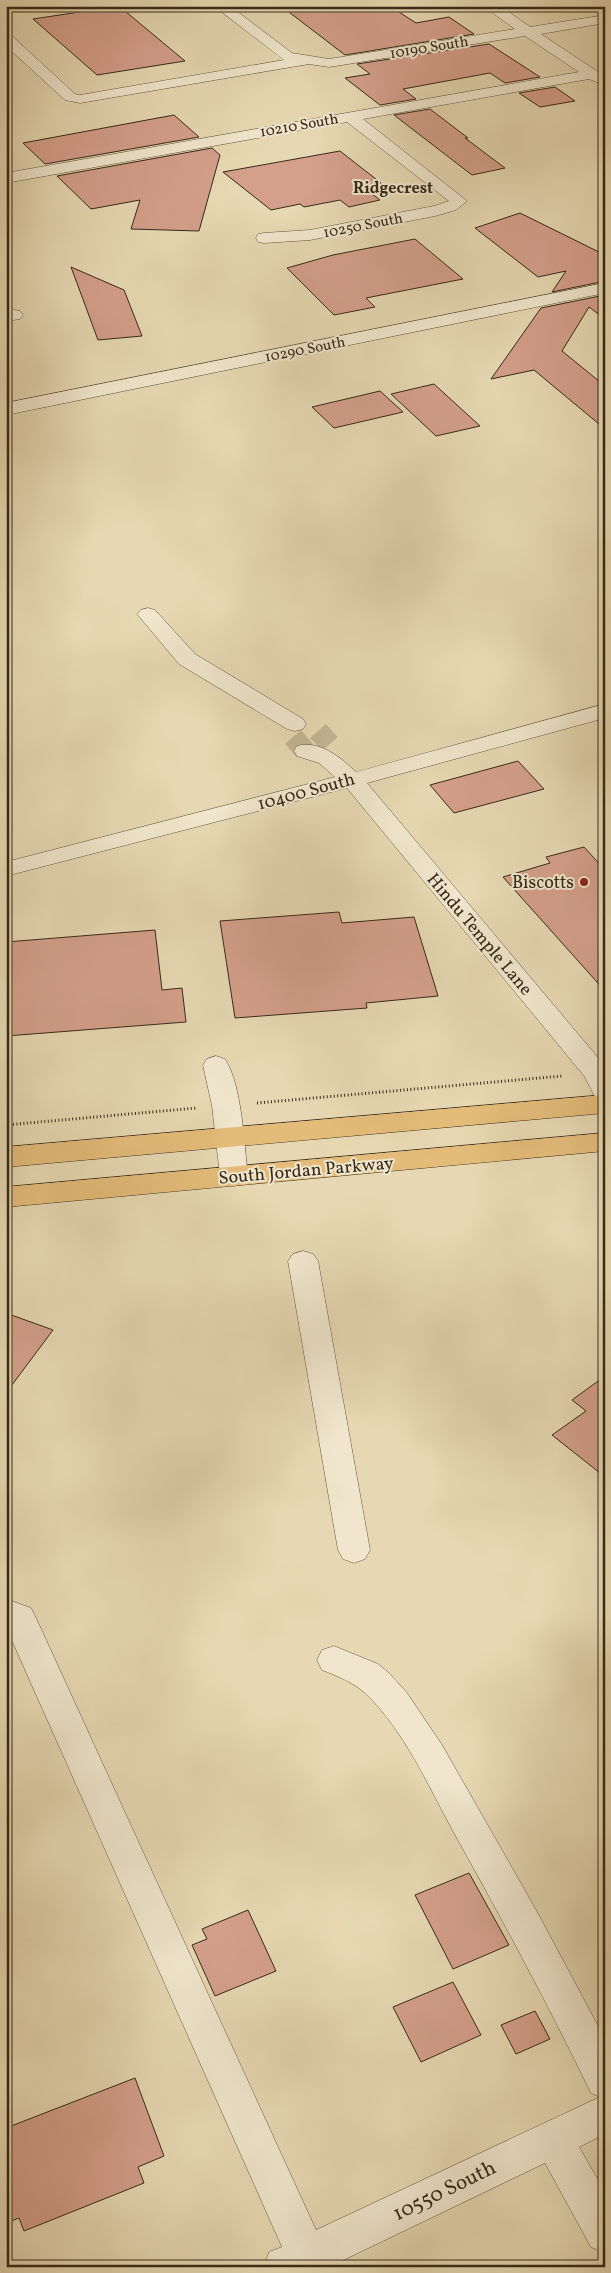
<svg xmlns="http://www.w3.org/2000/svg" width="611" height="2273" font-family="Vollkorn,serif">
<rect width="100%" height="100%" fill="#e6d8b2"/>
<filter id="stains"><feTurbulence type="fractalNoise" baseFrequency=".004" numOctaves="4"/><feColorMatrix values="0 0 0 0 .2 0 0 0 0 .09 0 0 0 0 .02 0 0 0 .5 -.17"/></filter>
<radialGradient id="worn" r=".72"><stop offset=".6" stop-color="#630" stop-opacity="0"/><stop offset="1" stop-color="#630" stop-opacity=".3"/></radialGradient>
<path fill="#d49f8b" stroke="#372a19" d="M 119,6 L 185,61 L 97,75 L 33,19 Z
M 281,6 L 383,6 L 390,11 L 396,10 L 416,23 L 449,17 L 474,34 L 345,55 Z
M 489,44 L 540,77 L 505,83 L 490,73 L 403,89 L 416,99 L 380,105 L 345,78 L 370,74 L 357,64 Z
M 555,87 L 575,101 L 540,107 L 519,93 Z
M 430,109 L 468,138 L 465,138 L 505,168 L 472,175 L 394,115 Z
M 174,115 L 199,137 L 45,164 L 23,143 Z
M 212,148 L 220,155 L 199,231 L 131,229 L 140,200 L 91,209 L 57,176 Z
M 340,151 L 381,183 L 372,194 L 380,200 L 349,207 L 340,200 L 304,207 L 300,204 L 271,210 L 223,172 Z
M 520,213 L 605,255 L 605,281 L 552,292 L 566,271 L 538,277 L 475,228 Z
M 415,239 L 463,279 L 366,298 L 375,307 L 334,315 L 287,268 L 333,255 Z
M 71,267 L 124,290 L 142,336 L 98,340 Z
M 605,295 L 605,319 L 589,307 L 562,351 L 605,386 L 605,429 L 534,370 L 491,379 L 541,308 Z
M 434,384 L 480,426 L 436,436 L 391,394 Z
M 380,391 L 403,412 L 334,428 L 312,407 Z
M 518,761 L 544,789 L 454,813 L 430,785 Z
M 584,847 L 605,870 L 605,991 L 503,877 L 550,863 L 546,857 Z
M 339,912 L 342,923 L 414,917 L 438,996 L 366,1003 L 367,1008 L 235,1018 L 220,921 Z
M 155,930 L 162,990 L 182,988 L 186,1022 L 6,1036 L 6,942 Z
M 6,1313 L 53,1330 L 6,1393 Z
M 605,1376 L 605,1477 L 552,1435 L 586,1411 L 572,1400 Z
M 469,1873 L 509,1945 L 453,1969 L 415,1895 Z
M 248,1910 L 276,1971 L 215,1996 L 192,1945 L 207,1939 L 202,1929 Z
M 453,1982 L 481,2035 L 421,2062 L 393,2007 Z
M 535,2011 L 550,2039 L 516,2054 L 501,2025 Z
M 135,2078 L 164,2156 L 138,2167 L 144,2183 L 24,2231 L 19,2218 L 6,2223 L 6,2128 Z"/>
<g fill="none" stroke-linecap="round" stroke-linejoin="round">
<path stroke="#c3b593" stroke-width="21" stroke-dasharray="21 11" stroke-linecap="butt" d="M 318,731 L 330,744
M 293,737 L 305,751"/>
<defs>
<path id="minor" d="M 214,6 L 230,6 L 292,53 L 329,59 L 515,29 L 483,6 L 500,6 L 530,27 L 605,15 L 605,23 L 541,34 L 604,76 L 605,81 L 599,83 L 589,79 L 363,119 L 467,201 L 456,210 L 435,216 L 310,240 L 264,243 L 258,242 L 256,238 L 258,234 L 264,233 L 310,230 L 434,206 L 449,201 L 347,122 L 6,183 L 6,173 L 579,72 L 525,36 L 329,67 L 309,64 L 80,103 L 65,100 L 6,46 L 6,34 L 11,35 L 75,94 L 80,95 L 284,60 Z
M 605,283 L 605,293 L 6,415 L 6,403 Z
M 14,310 L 20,311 L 23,315 L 20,319 L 6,321 L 6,311 Z
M 148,608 L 155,610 L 195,654 L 303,719 L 306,724 L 303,729 L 295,731 L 287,729 L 179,664 L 137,614 L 141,610 Z
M 605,704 L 605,718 L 367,783 L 605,1066 L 605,1100 L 595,1097 L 585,1077 L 347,788 L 6,876 L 6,862 L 335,777 L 319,763 L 297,756 L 294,751 L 297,746 C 320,740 340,757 356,772 Z
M 216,1056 L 225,1059 C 242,1085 244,1144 248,1176 L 244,1183 L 234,1186 L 224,1183 L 220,1176 L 212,1106 L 203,1065 L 207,1059 Z
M 303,1251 L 313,1254 L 318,1261 L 370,1550 L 365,1559 L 354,1563 L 343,1559 L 338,1550 L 288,1261 L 293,1254 Z
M 6,1599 L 31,1608 L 36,1618 L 316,2230 L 600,2097 L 591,2093 C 548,2004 501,1917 453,1831 C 428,1785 404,1730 365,1693 C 353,1682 337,1676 322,1670 L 317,1660 L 322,1650 L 334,1646 L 378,1664 L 389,1673 L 407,1693 L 442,1745 L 536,1910 L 605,2039 L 605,2134 L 579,2147 L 605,2192 L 605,2253 L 591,2247 L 545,2163 L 329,2267 L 264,2267 L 269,2252 L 282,2247 L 6,1627 Z"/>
<path id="major" d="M 605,1095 L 605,1113 L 6,1167 L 6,1147 Z
M 605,1133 L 605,1151 L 6,1207 L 6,1187 Z"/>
</defs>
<use href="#minor" stroke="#63563f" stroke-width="1"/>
<use href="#major" stroke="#372a19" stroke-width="1"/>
<path stroke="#372a19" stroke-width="3" stroke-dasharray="1 2.5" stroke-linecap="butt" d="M 257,1103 L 562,1076
M 6,1125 L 196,1108"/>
<use href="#minor" fill="#efe6cd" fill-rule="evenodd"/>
<use href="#major" fill="#e3bc79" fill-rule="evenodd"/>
</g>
<circle fill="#8f2418" stroke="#efe6cd" stroke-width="2" cx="584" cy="882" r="5"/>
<g text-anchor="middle" stroke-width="4" stroke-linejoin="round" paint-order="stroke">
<g font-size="15" fill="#372a19" stroke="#efe6cd">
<text transform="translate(429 47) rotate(-9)" y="5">10190 South</text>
<text transform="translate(299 125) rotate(-10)" y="5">10210 South</text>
<text transform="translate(363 225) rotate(-11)" y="5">10250 South</text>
<text transform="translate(305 349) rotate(-11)" y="5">10290 South</text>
</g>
<g font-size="16" font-weight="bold" fill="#372a19" stroke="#efe6cd">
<text x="393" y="193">Ridgecrest</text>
</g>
<g font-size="18" fill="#372a19" stroke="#efe6cd">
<text transform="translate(306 791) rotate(-15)" y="6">10400 South</text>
<text transform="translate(480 934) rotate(50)" y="6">Hindu Temple Lane</text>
<text transform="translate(306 1170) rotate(-5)" y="6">South Jordan Parkway</text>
</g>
<g font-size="18" fill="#372a19" stroke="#efe6cd" text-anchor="end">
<text x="574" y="888">Biscotts</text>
</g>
<g font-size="21" fill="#372a19" stroke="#efe6cd">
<text transform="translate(444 2190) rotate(-26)" y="7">10550 South</text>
</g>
</g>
<rect width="611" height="2273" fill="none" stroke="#e6d8b2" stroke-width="25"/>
<rect x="8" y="8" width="596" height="2258" fill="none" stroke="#372a19" stroke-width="2.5"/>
<rect x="12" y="12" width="586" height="2248" fill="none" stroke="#372a19"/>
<rect width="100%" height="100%" filter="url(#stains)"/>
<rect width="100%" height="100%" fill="url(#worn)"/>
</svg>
